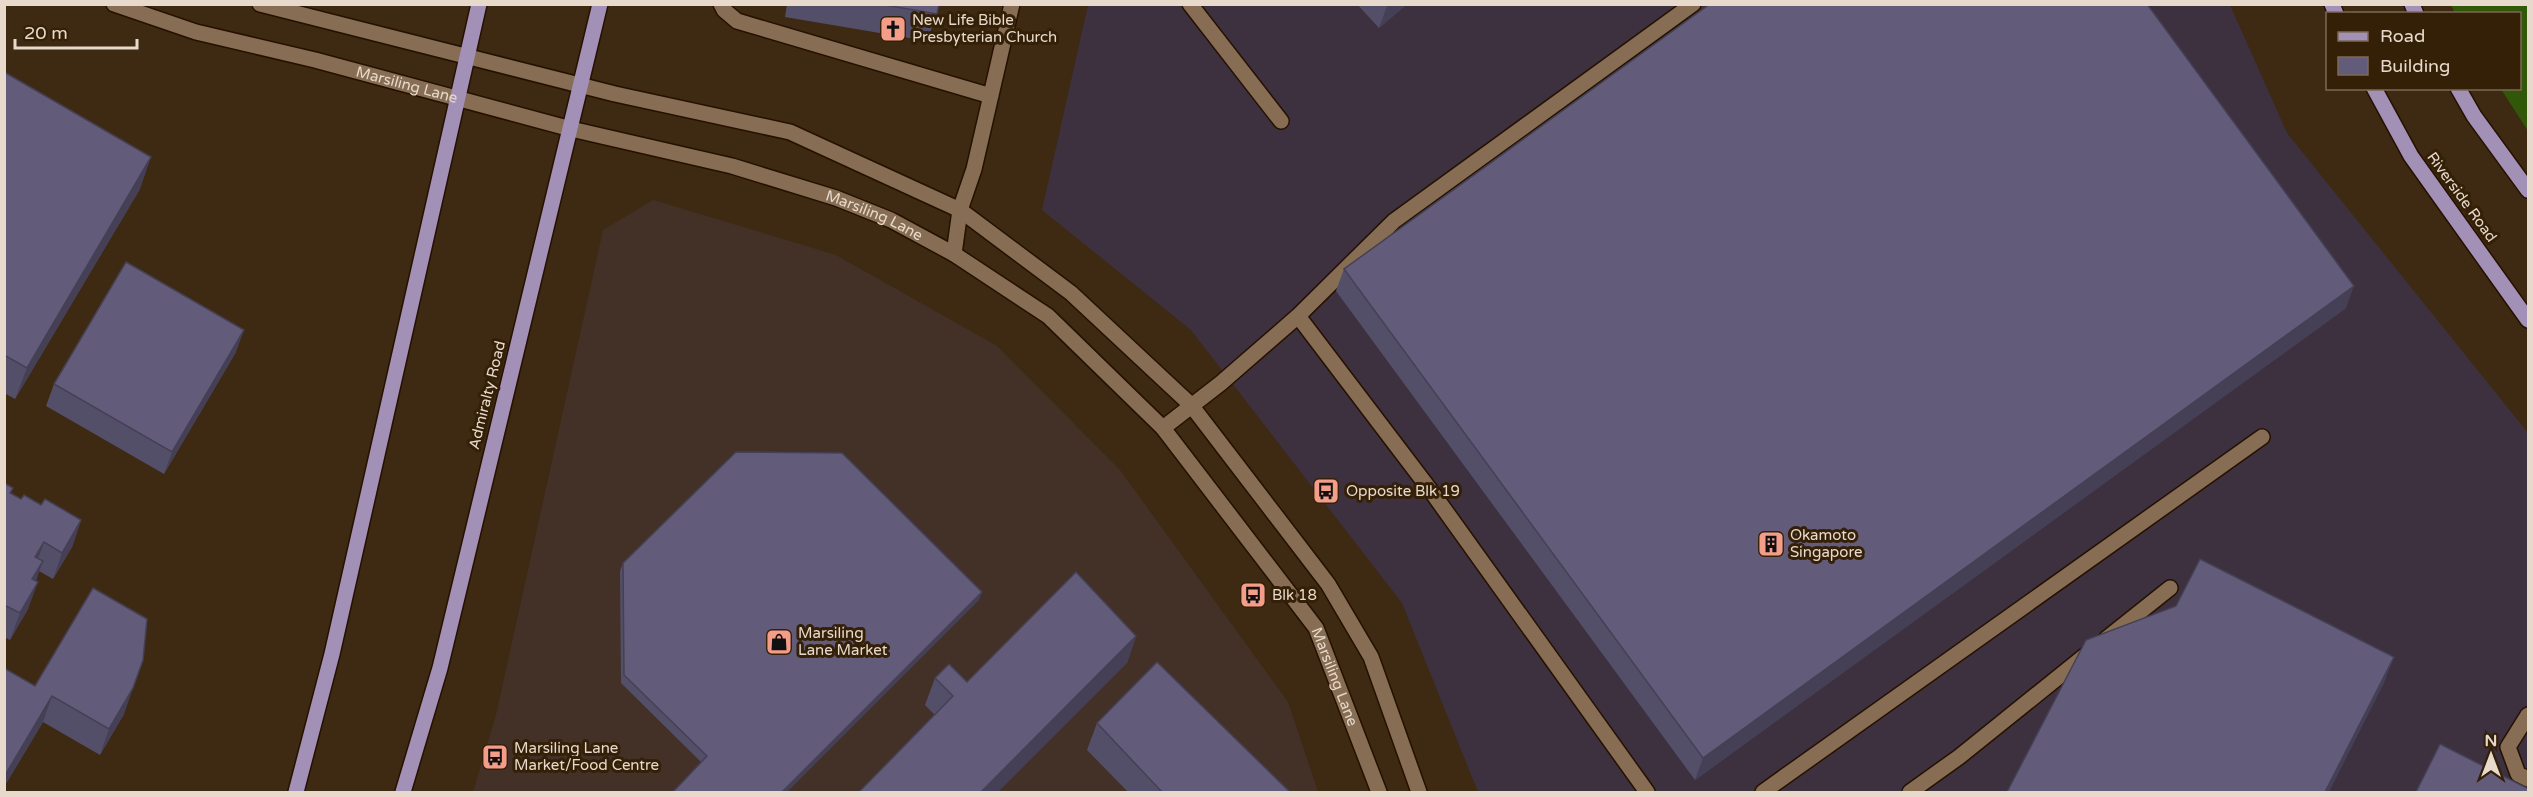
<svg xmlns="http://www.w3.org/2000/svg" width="2533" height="797" font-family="'Varela Round',sans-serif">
<rect width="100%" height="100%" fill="#3e2912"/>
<path fill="#433128" d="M 653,200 L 836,255 L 997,346 L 1120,470 L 1288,702 L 1318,792 L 473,792 L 496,715 L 603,230 Z"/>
<path fill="#3d313f" d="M 1088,5 L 2230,5 L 2287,133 L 2528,433 L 2528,792 L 1478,792 L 1402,603 L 1191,330 L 1042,210 Z"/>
<path fill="#305808" d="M 2451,5 L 2528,5 L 2528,131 L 2501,89 L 2520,88 L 2520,14 L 2455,13 Z"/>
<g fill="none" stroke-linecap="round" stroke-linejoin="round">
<defs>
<path id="service" d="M 721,4 L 724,10 L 737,21 L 991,96
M 1190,4 L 1281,121
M 954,254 L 960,210 L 974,169 L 1012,4
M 1298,316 L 1434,495 L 1647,792
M 1163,428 L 1221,383 L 1298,316 L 1394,221 L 1693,4
M 2106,639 L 2170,588
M 2528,715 L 2508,747 L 2518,774 L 2528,779
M 1763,792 L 2262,437
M 1910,792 L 1959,757 L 2087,654"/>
<g id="minor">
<path id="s1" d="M 114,4 L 196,32 L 315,60 L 571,129 L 732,166 L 836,198 L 891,220 L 954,254 L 1048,316 L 1163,428 L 1316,628 L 1379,792"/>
<path d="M 260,4 L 615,94 L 790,132 L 960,210 L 1071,293 L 1191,405 L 1328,584 L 1371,657 L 1419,792"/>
</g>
<path id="primary" d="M 2332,4 L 2336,14
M 2412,4 L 2416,14
M 2374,88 L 2411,156 L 2528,320
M 2458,88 L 2474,116 L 2528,190
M 296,792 L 332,654 L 479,4
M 403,792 L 440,668 L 600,4"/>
</defs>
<use href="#service" stroke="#251100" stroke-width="18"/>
<use href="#minor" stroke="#251100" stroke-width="18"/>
<use href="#primary" stroke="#251100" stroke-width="18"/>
<use href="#service" stroke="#866d54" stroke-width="15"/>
<use href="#minor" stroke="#866d54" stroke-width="15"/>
<use href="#primary" stroke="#a290b6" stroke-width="15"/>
</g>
<path fill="#544f69" d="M 787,4 L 939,4 L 937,14 L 927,41 L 785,17 Z
M 1357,4 L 1407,4 L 1379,28 Z
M 4,72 L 140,189 L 15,399 L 4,393 Z
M 1344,269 L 2346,308 L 1695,780 L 1336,291 Z
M 236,352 L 164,474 L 46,406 L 54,384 Z
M 4,483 L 11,493 L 21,499 L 41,505 L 81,520 L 72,547 L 53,579 L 39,571 L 28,609 L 10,640 L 4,637 Z
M 623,563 L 979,600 L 701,762 L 621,683 L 620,571 Z
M 1136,636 L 1127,663 L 935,715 L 925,705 L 935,678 L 967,682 Z
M 4,668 L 35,686 L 124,714 L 100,755 L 43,722 L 4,787 Z
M 1097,723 L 1290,792 L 1128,792 L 1087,750 Z"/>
<path fill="#454055" d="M 1389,4 L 1407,4 L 1379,28 L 1387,6 Z
M 151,157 L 140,189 L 15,399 L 27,368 Z
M 2354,286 L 2346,308 L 1695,780 L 1703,758 Z
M 244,330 L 236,352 L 164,474 L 172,452 Z
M 81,520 L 72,547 L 53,579 L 62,553 Z
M 44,542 L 35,568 L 35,557 Z
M 43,561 L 33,588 L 32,579 Z
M 38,582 L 28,609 L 10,640 L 20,613 Z
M 982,592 L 979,600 L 787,792 L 782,792 Z
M 1136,636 L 1127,663 L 998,792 L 981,792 Z
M 2394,657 L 2384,683 L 2329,792 L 2325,792 Z
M 143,660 L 124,714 L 100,755 L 109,729 Z
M 52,696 L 43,722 L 4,787 L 4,777 Z"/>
<path fill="#625c7a" stroke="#454055" stroke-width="1.5" d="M 879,4 L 939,4 L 937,14 Z
M 1710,4 L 2147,4 L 2354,286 L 1703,758 L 1344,269 Z
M 4,72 L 151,157 L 27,368 L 4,355 Z
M 126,262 L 244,330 L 172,452 L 54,384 Z
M 736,452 L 842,453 L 982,592 L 782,792 L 673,792 L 707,756 L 624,675 L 623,563 Z
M 4,483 L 13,488 L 10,493 L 21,499 L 24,495 L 41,505 L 45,499 L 81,520 L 62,553 L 44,542 L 35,557 L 43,561 L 32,579 L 38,582 L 20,613 L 4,605 Z
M 2200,559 L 2394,657 L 2325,792 L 2007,792 L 2086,640 L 2176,606 Z
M 1076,572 L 1136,636 L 981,792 L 859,792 L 953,696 L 935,678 L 949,664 L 967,682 Z
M 93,588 L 147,619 L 143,660 L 133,688 L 109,729 L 52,696 L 4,777 L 4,668 L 35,686 Z
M 1157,662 L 1290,792 L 1162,792 L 1097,723 Z
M 2440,744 L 2529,789 L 2529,792 L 2416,792 Z"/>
<defs>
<symbol id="church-square" viewBox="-11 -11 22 22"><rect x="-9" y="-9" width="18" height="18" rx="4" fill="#f49e8a" stroke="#341f07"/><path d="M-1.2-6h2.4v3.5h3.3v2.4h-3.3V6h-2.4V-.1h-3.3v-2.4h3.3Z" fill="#111"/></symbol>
<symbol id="bus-square" viewBox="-11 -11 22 22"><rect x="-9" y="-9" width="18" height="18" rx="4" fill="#f49e8a" stroke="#341f07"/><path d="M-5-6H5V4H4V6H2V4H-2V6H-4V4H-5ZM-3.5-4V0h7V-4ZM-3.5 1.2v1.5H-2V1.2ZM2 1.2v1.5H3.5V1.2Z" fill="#111"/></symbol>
<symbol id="building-square" viewBox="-11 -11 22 22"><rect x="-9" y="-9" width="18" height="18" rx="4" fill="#f49e8a" stroke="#341f07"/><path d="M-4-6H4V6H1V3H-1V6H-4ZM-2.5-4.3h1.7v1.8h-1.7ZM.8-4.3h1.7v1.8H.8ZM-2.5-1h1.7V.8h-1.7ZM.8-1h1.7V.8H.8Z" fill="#111"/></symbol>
<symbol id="shop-square" viewBox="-11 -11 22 22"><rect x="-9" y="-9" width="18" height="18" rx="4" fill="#f49e8a" stroke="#341f07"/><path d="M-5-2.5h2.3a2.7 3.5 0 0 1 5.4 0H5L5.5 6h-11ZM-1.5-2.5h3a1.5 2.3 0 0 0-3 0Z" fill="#111"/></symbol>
</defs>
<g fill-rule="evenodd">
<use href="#church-square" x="878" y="14" width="30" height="30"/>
<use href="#bus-square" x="1311" y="476" width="30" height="30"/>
<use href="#building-square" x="1756" y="529" width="30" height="30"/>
<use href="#bus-square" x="1238" y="580" width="30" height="30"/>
<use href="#shop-square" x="764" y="627" width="30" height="30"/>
<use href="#bus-square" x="480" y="742" width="30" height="30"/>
</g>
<g text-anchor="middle" stroke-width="6" stroke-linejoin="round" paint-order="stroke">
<g font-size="15" fill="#e7d9cb" stroke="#341f07" text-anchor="start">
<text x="912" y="25">New Life Bible<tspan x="912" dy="17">Presbyterian Church</tspan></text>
<text x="1346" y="496">Opposite Blk 19</text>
<text x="1790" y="540">Okamoto<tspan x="1790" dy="17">Singapore</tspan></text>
<text x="1272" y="600">Blk 18</text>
<text x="798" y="638">Marsiling<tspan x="798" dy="17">Lane Market</tspan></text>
<text x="514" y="753">Marsiling Lane<tspan x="514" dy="17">Market/Food Centre</tspan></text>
</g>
<g font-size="15" fill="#e7d9cb" stroke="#341f07">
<text dy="5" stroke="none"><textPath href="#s1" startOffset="304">Marsiling Lane</textPath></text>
<text transform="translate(2462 197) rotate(54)" y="5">Riverside Road</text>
<text dy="5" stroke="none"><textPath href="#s1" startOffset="790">Marsiling Lane</textPath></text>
<text transform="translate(487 395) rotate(-76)" y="5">Admiralty Road</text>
<text dy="5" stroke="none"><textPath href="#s1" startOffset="1456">Marsiling Lane</textPath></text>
</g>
</g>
<rect width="2533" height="797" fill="none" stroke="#e7d9cb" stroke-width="12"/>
<rect x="2326" y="12" width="195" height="78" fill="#341f07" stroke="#7c6955" stroke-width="1.5"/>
<rect x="2338" y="32" width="30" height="9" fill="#a290b6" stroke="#7c6955" stroke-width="1.5"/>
<text x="2380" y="42" font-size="18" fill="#e7d9cb">Road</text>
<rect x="2338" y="57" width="30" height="18" fill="#625c7a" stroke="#7c6955" stroke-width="1.5"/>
<text x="2380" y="72" font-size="18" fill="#e7d9cb">Building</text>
<g transform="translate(2491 755)" stroke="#341f07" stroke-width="4.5" paint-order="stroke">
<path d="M0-4.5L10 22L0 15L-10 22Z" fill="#e7d9cb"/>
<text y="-9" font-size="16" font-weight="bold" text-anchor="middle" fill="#e7d9cb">N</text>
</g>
<path d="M15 39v9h122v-9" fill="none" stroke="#e7d9cb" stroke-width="3"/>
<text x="24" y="39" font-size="18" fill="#e7d9cb" stroke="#341f07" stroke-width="4.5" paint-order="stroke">20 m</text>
</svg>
